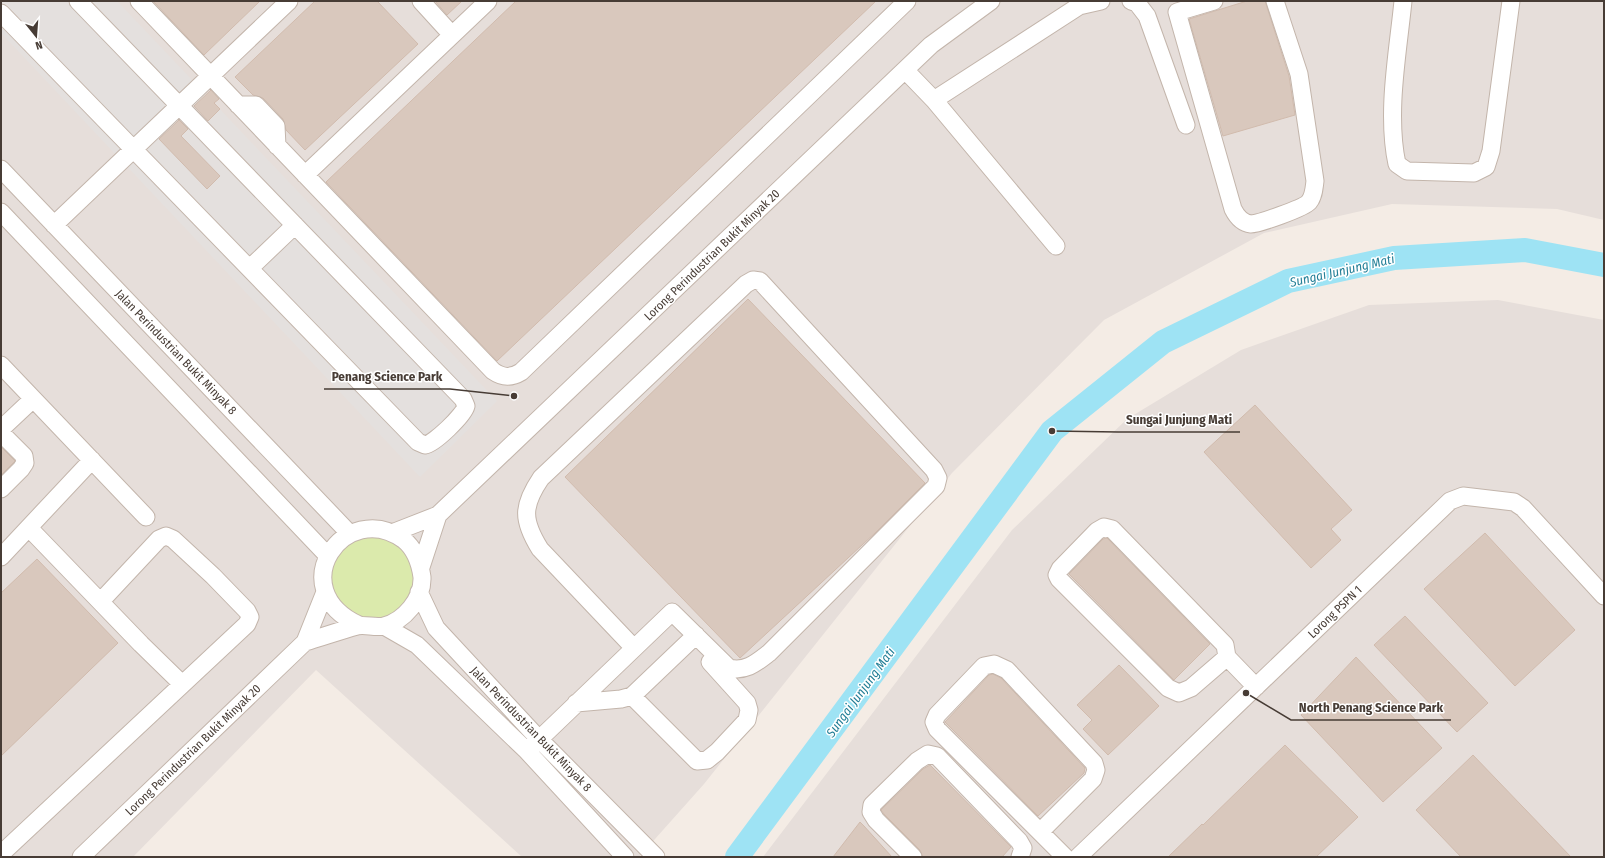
<svg xmlns="http://www.w3.org/2000/svg" width="1605" height="858" font-family="'Fira Sans Condensed',sans-serif">
<rect width="100%" height="100%" fill="#f4ece5"/>
<path fill="#e6deda" d="M 1,1 L 1604,1 L 1604,220 L 1557,209 L 1392,204 L 1264,233 L 1104,320 L 952,473 L 704,784 L 639,857 L 522,857 L 316,670 L 133,857 L 1,857 Z
M 1498,300 L 1604,320 L 1604,857 L 763,857 L 1012,530 L 1127,419 L 1241,350 L 1369,305 Z"/>
<path fill="#dbeaac" d="M 369,533 L 398,541 L 415,565 L 413,595 L 393,616 L 366,621 L 333,598 L 329,570 L 342,545 Z"/>
<path fill="#e4e0de" d="M 1,1 L 117,1 L 497,401 L 420,477 L 1,33 Z"/>
<g fill="none" stroke-linecap="round" stroke-linejoin="round">
<path stroke="#9ee3f4" stroke-width="24" d="M 737,857 L 1052,431 L 1163,342 L 1288,281 L 1394,258 L 1525,250 L 1604,265"/>
</g>
<path fill="#d9c8bd" stroke="#d1bbad" d="M 153,1 L 260,1 L 204,55 Z
M 315,1 L 377,1 L 418,44 L 305,150 L 286,130 L 283,119 L 263,98 L 253,95 L 235,77 Z
M 435,1 L 462,1 L 447,15 Z
M 516,1 L 876,1 L 497,361 L 326,182 Z
M 1247,1 L 1265,1 L 1289,76 L 1295,115 L 1223,136 L 1189,19 Z
M 211,90 L 219,99 L 214,103 L 220,109 L 208,121 L 194,106 Z
M 179,120 L 188,129 L 181,136 L 220,176 L 207,189 L 159,139 Z
M 748,299 L 925,483 L 875,533 L 740,658 L 565,477 Z
M 1255,405 L 1352,510 L 1331,529 L 1341,540 L 1311,568 L 1204,452 Z
M 1,447 L 15,461 L 1,475 Z
M 1485,533 L 1575,630 L 1515,686 L 1424,589 Z
M 1107,538 L 1210,644 L 1174,680 L 1069,574 L 1103,539 Z
M 37,559 L 118,643 L 1,756 L 1,593 Z
M 1405,616 L 1488,703 L 1457,732 L 1374,645 Z
M 1356,657 L 1442,748 L 1383,802 L 1301,715 Z
M 1119,665 L 1159,706 L 1108,755 L 1083,729 L 1092,720 L 1077,705 Z
M 993,674 L 1001,678 L 1085,768 L 1084,773 L 1038,816 L 945,722 L 989,675 Z
M 1285,745 L 1358,817 L 1316,857 L 1168,857 L 1202,824 L 1203,825 Z
M 1473,755 L 1571,857 L 1461,857 L 1416,810 Z
M 930,765 L 1011,847 L 1002,857 L 923,857 L 920,850 L 884,814 L 881,810 L 923,769 Z
M 860,822 L 864,826 L 892,857 L 833,857 Z"/>
<g fill="none" stroke-linecap="round" stroke-linejoin="round">
<defs>
<path id="minor" d="M 139,1 L 493,371 C 503,378 511,378 521,372 L 907,1
M 421,1 L 452,35
M 1131,1 L 1137,3 L 1147,16 L 1186,125
M 1214,1 L 1177,12 L 1233,209 C 1237,217 1242,223 1251,224 C 1258,224 1304,208 1309,202 C 1314,196 1314,188 1315,181 L 1299,74 L 1275,1
M 1403,1 C 1398,52 1386,113 1397,164 L 1407,171 L 1474,173 L 1486,167 L 1491,151 L 1511,1
M 1,13 L 418,442 L 425,445 C 434,444 464,415 466,406 L 463,399 L 78,1
M 906,71 L 934,100 L 1079,6 L 1101,1
M 934,100 L 1056,246
M 238,105 L 256,105 L 276,126 L 277,146
M 1,169 L 350,534
M 305,175 L 488,1
M 1,212 L 328,556
M 54,225 L 289,1
M 250,268 L 295,225
M 1,365 L 146,517
M 1,429 L 33,399
M 1,433 L 24,456 L 25,463 L 21,469 L 1,489
M 29,528 L 141,644 L 182,684
M 392,533 L 438,515 L 931,45 L 991,1
M 1,557 L 92,460
M 421,567 L 438,515
M 419,592 L 436,628 L 538,738 L 656,857
M 384,626 L 417,645 L 527,751 L 625,857
M 305,642 C 322,637 339,631 357,626 C 365,624 375,628 384,626 C 404,621 423,599 422,577 C 420,563 415,549 404,540 C 345,497 281,589 359,625
M 1227,657 L 1191,688 L 1179,693 L 1168,688 L 1059,579 L 1057,575 L 1060,569 L 1097,531 L 1104,527 L 1112,529 L 1225,645 L 1227,657 L 1256,687
M 632,696 L 697,761 L 707,760 L 717,752 L 747,720 L 749,710 L 747,703 L 710,662
M 576,703 L 621,699 L 632,696 L 696,635
M 527,751 L 672,612 L 729,668 C 746,672 756,663 769,653 L 936,486 L 938,478 L 934,470 L 760,281 L 753,280 L 746,284 L 541,478 C 522,506 522,520 540,549 L 634,648
M 1040,832 L 1093,779 L 1096,770 L 1094,763 L 1007,670 L 994,664 L 984,666 L 937,715 L 934,722 L 937,729 L 1065,857
M 1,854 L 247,624 L 250,617 L 247,611 L 213,576 L 173,539 L 166,536 L 159,539 L 101,601
M 81,857 L 305,642 L 325,592
M 913,857 L 876,820 L 871,812 L 872,805 L 917,761 L 928,754 L 937,756 L 1019,841 L 1023,848 L 1020,857
M 1078,857 L 1450,501 L 1463,496 L 1514,502 L 1523,508 L 1604,596"/>
</defs>
<use href="#minor" stroke="#c3b5ab" stroke-width="19"/>
<use href="#minor" stroke="#fff" stroke-width="17"/>
</g>
<g text-anchor="middle" stroke-width="3" stroke-linejoin="round" paint-order="stroke">
<g font-size="12" fill="#473c35" stroke="#fff">
<text transform="translate(712 255) rotate(-44)" y="4">Lorong Perindustrian Bukit Minyak 20</text>
<text transform="translate(176 352) rotate(46)" y="4">Jalan Perindustrian Bukit Minyak 8</text>
<text transform="translate(1335 612) rotate(-44)" y="4">Lorong PSPN 1</text>
<text transform="translate(531 729) rotate(46)" y="4">Jalan Perindustrian Bukit Minyak 8</text>
<text transform="translate(193 750) rotate(-44)" y="4">Lorong Perindustrian Bukit Minyak 20</text>
</g>
<g font-size="13" font-style="italic" fill="#237f97" stroke="#fff">
<text transform="translate(1342 270) rotate(-13)" y="5">Sungai Junjung Mati</text>
<text transform="translate(860 692) rotate(-54)" y="5">Sungai Junjung Mati</text>
</g>
</g>
<path fill="none" stroke="#473c35" stroke-width="1.5" d="M514 396L450 389H324M1052 431L1118 432H1240M1246 693L1291 720H1451"/>
<g fill="#473c35" stroke="#fff" stroke-width="1.5">
<circle cx="514" cy="396" r="4"/>
<circle cx="1052" cy="431" r="4"/>
<circle cx="1246" cy="693" r="4"/>
</g>
<g font-size="13" text-anchor="middle" font-weight="bold" fill="#473c35" stroke="#fff" stroke-width="3" stroke-linejoin="round" paint-order="stroke">
<text x="387" y="381">Penang Science Park</text>
<text x="1179" y="424">Sungai Junjung Mati</text>
<text x="1371" y="712">North Penang Science Park</text>
</g>
<rect width="1605" height="858" fill="none" stroke="#473c35" stroke-width="4"/>
<g transform="translate(36 36) rotate(163)" stroke="#ffffff" stroke-width="3" paint-order="stroke">
<path d="M0-3L7 15L0 10L-7 15Z" fill="#473c35"/>
<text y="-6" font-size="11" font-weight="bold" text-anchor="middle" fill="#473c35">N</text>
</g>
</svg>
